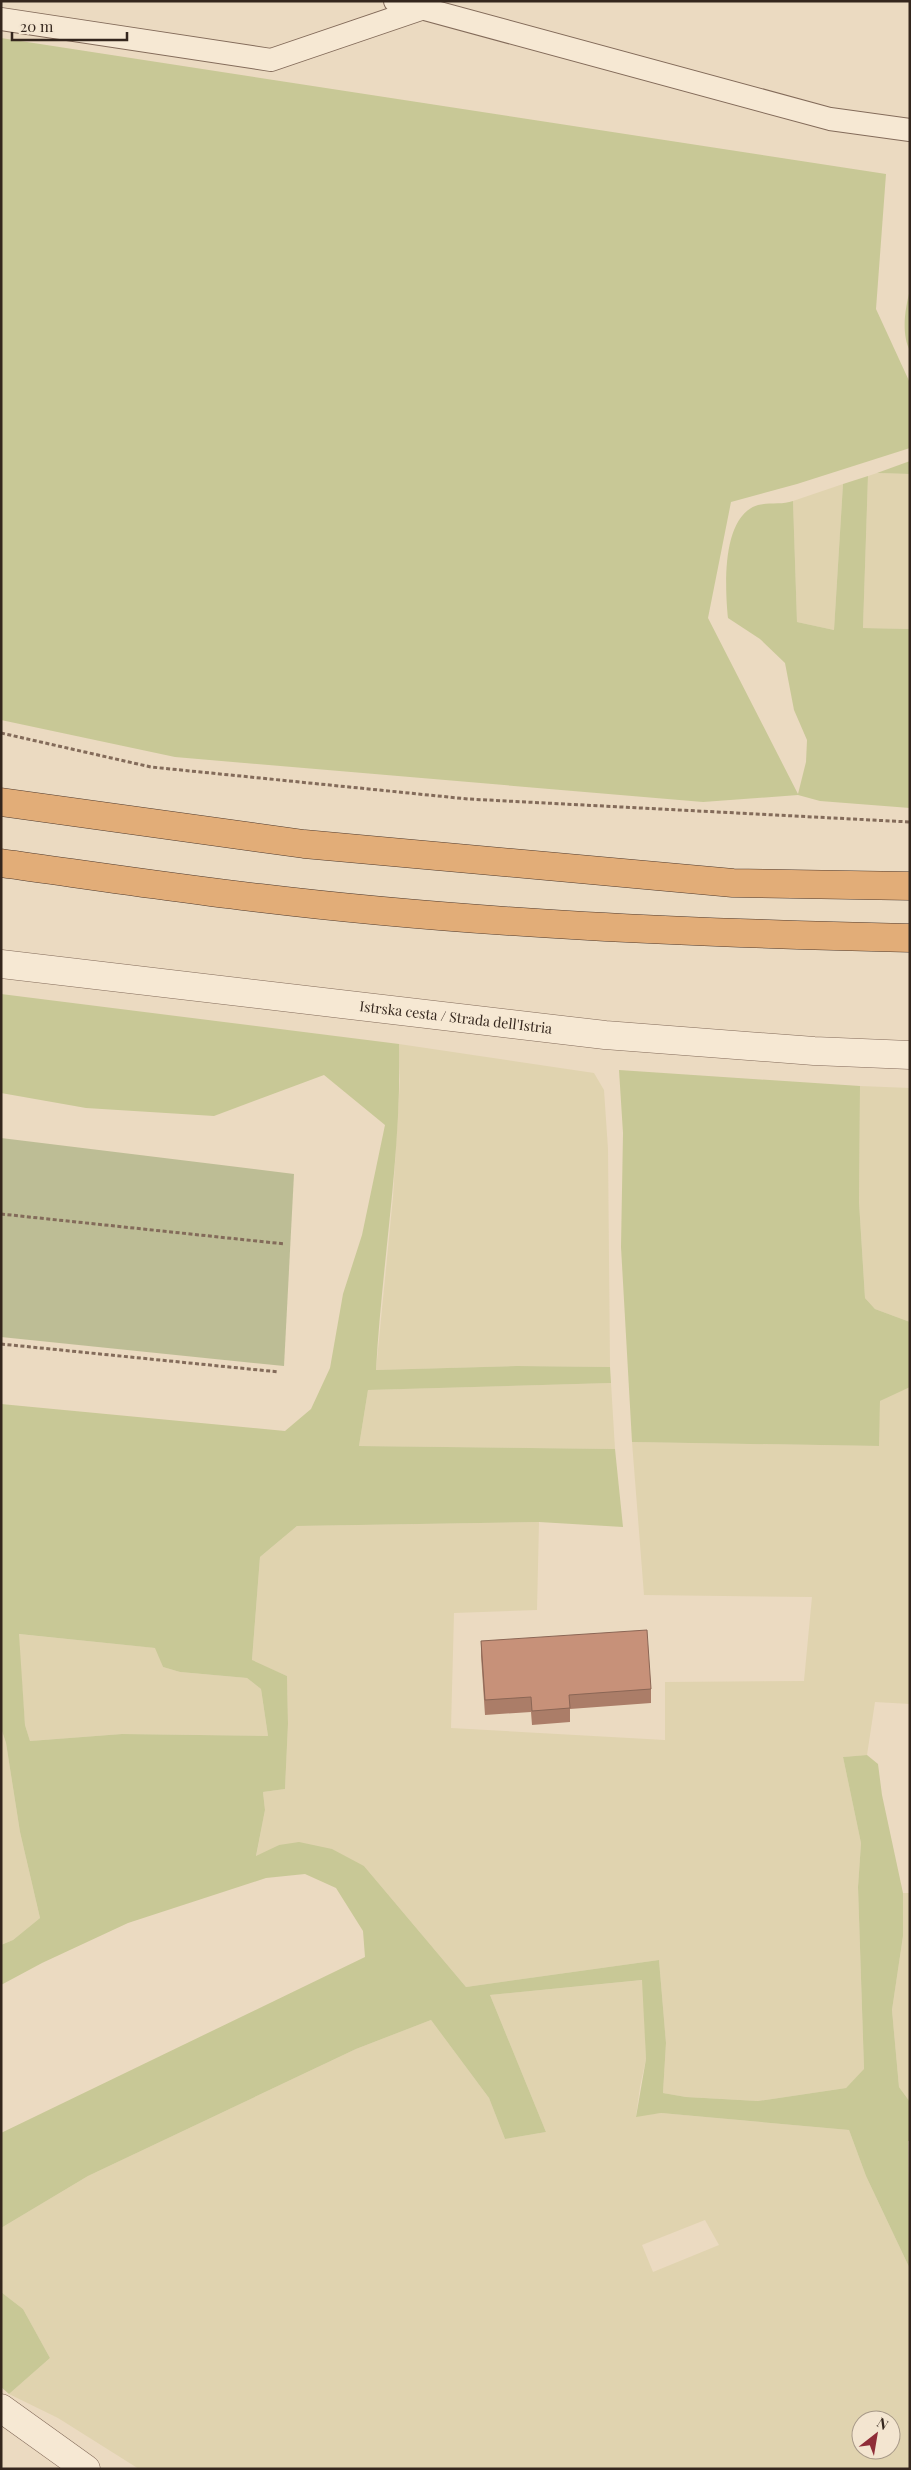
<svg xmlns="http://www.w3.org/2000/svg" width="911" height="2470" font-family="'Playfair Display',serif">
<rect width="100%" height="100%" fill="#ebdac1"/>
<path fill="#e0d3af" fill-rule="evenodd" d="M 877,473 L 910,474 L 910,629 L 863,628 L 868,476 Z
M 843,484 L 834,630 L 797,622 L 793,501 Z
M 399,1044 L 594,1073 L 604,1090 L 608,1149 L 610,1367 L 517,1366 L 376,1370 L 393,1197 L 400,1079 Z
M 860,1086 L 910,1088 L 910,1322 L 875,1309 L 865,1298 L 859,1202 Z
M 611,1383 L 615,1449 L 359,1446 L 368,1390 Z
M 908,1386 L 910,1387 L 910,1704 L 875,1702 L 867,1755 L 843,1757 L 861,1843 L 858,1887 L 864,2070 L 846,2088 L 758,2101 L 686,2097 L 663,2093 L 666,2043 L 659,1960 L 466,1987 L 364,1866 L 279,1845 L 256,1857 L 265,1810 L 263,1792 L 285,1789 L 288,1724 L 287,1676 L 252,1661 L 260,1557 L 297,1526 L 539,1522 L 537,1610 L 454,1613 L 451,1728 L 665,1740 L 665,1682 L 804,1681 L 812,1597 L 644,1595 L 632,1442 L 878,1446 L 880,1401 Z
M 18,1634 L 156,1648 L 163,1667 L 180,1672 L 247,1678 L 261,1689 L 268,1736 L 122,1734 L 30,1741 L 25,1725 Z
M 1,1728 L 6,1743 L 20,1832 L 40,1918 L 13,1940 L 1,1945 Z
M 903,1893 L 910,1893 L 910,2102 L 899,2087 L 892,2010 L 903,1936 Z
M 643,1980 L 646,2059 L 640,2087 L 636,2116 L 661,2113 L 849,2130 L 866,2176 L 910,2269 L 910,2469 L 139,2469 L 58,2418 L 9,2394 L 50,2358 L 23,2309 L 1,2292 L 1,2228 L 88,2176 L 356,2049 L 431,2020 L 489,2098 L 505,2139 L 546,2132 L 490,1995 ZM 705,2220 L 719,2245 L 653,2272 L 642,2245 ZM 861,2420 L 891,2420 L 891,2450 L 861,2450 Z"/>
<path fill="#c8c896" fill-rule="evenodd" d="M 1,38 L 886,174 L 876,309 L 910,383 L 910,448 L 797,484 L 731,502 L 708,618 L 798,794 L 806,762 L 807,740 L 794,710 L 785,663 L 760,639 L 728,618 C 725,588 721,516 758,505 C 769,502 782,505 793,501 L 797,622 L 834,630 L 843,484 L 868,476 L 863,628 L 910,629 L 910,808 L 820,801 L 798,795 L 703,802 L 175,757 L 1,720 Z
M 910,290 L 910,351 C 901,333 905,309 910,290 Z
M 910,461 L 910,474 L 877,473 Z
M 1,994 L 399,1044 C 402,1153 382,1261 376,1370 L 517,1366 L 610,1367 L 611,1383 L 368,1390 L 359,1446 L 615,1449 L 623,1527 L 539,1522 L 297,1526 L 260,1557 L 252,1660 L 287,1676 L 288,1724 L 285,1789 L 263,1792 L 265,1810 L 256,1856 L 279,1845 L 299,1842 L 332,1849 L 364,1866 L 466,1987 L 659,1960 L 666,2043 L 663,2093 L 686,2097 L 758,2101 L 846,2088 L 864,2069 L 858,1887 L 861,1843 L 843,1757 L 867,1755 L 878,1764 L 882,1795 L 903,1893 L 903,1936 L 892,2010 L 899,2087 L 910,2102 L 910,2141 L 908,2141 L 910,2269 L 866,2176 L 849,2130 L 661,2113 L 636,2117 L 646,2059 L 642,1980 L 490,1995 L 546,2132 L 505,2139 L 489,2098 L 431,2020 L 356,2049 L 88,2176 L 1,2228 L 1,2133 L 365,1957 L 363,1931 L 336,1888 L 305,1874 L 266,1878 L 128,1923 L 42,1963 L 1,1985 L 1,1945 L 13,1940 L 40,1918 L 20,1832 L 6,1743 L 1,1728 L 1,1404 L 285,1431 L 311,1409 L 330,1368 L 343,1294 L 362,1235 L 385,1125 L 324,1075 L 214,1116 L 86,1108 L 1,1093 ZM 19,1634 L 155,1648 L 163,1667 L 180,1672 L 247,1678 L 261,1689 L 268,1736 L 122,1734 L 30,1741 L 25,1725 Z
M 619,1070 L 860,1086 L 859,1202 L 865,1298 L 875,1309 L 910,1322 L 910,1387 L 880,1401 L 879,1446 L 632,1442 L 621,1247 L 623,1133 Z
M 1,2292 L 23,2309 L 50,2358 L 9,2394 L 1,2387 Z"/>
<path fill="#bdbd95" d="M 1,1138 L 294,1174 L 284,1366 L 1,1337 Z"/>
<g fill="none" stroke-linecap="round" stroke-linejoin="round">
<defs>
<path id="service" d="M 395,1 L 830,119 L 910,130
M 1,19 L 271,60 L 421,9"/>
<path id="minor" d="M 1,2408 L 86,2469"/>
<g id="tertiary">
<path id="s1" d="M 1,964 L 605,1035 L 814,1051 L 910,1055"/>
</g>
<path id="trunk" d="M 1,802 L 304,844 L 733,883 L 910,886
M 1,863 C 88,875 174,888 260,898 C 475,924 694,933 910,938"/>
</defs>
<use href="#service" stroke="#836b5a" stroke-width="24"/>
<use href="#minor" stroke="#836b5a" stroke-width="29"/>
<use href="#tertiary" stroke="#836b5a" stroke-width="29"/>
<use href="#trunk" stroke="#513b2e" stroke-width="29"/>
<path stroke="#836b5a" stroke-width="3" stroke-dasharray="4 2.5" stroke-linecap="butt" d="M 1,733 L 151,767 L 468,799 L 910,822
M 1,1214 L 285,1244
M 1,1344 L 279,1372"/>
<use href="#service" stroke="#f6e8d3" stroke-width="22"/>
<use href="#minor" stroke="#f6e8d3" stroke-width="28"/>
<use href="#tertiary" stroke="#f6e8d3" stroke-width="28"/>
<use href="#trunk" stroke="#e2ad78" stroke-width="28"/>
</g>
<path fill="#ab7d68" d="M 481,1641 L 651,1689 L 651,1703 L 570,1709 L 570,1722 L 532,1725 L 531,1712 L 485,1715 L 481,1656 Z"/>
<path fill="#c79179" stroke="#8b6655" d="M 647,1630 L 651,1689 L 569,1695 L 570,1708 L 532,1711 L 531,1697 L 485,1700 L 481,1641 Z"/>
<g text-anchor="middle" stroke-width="5" stroke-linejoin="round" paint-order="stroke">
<g font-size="14" fill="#34261d" stroke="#f3e5d0">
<text dy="5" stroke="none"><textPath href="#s1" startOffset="458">Istrska cesta / Strada dell'Istria</textPath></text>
</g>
</g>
<rect width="911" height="2470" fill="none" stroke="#34261d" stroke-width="5"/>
<g transform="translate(876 2435) rotate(31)"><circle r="24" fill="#f3e5d0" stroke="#a79988"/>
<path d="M0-4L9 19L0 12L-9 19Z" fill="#8f2d38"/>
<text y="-8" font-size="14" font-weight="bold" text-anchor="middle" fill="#34261d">N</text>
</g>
<path d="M12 32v8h115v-8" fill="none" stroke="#34261d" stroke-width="2.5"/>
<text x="20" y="32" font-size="15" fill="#34261d" stroke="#f3e5d0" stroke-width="4" paint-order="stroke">20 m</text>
</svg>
